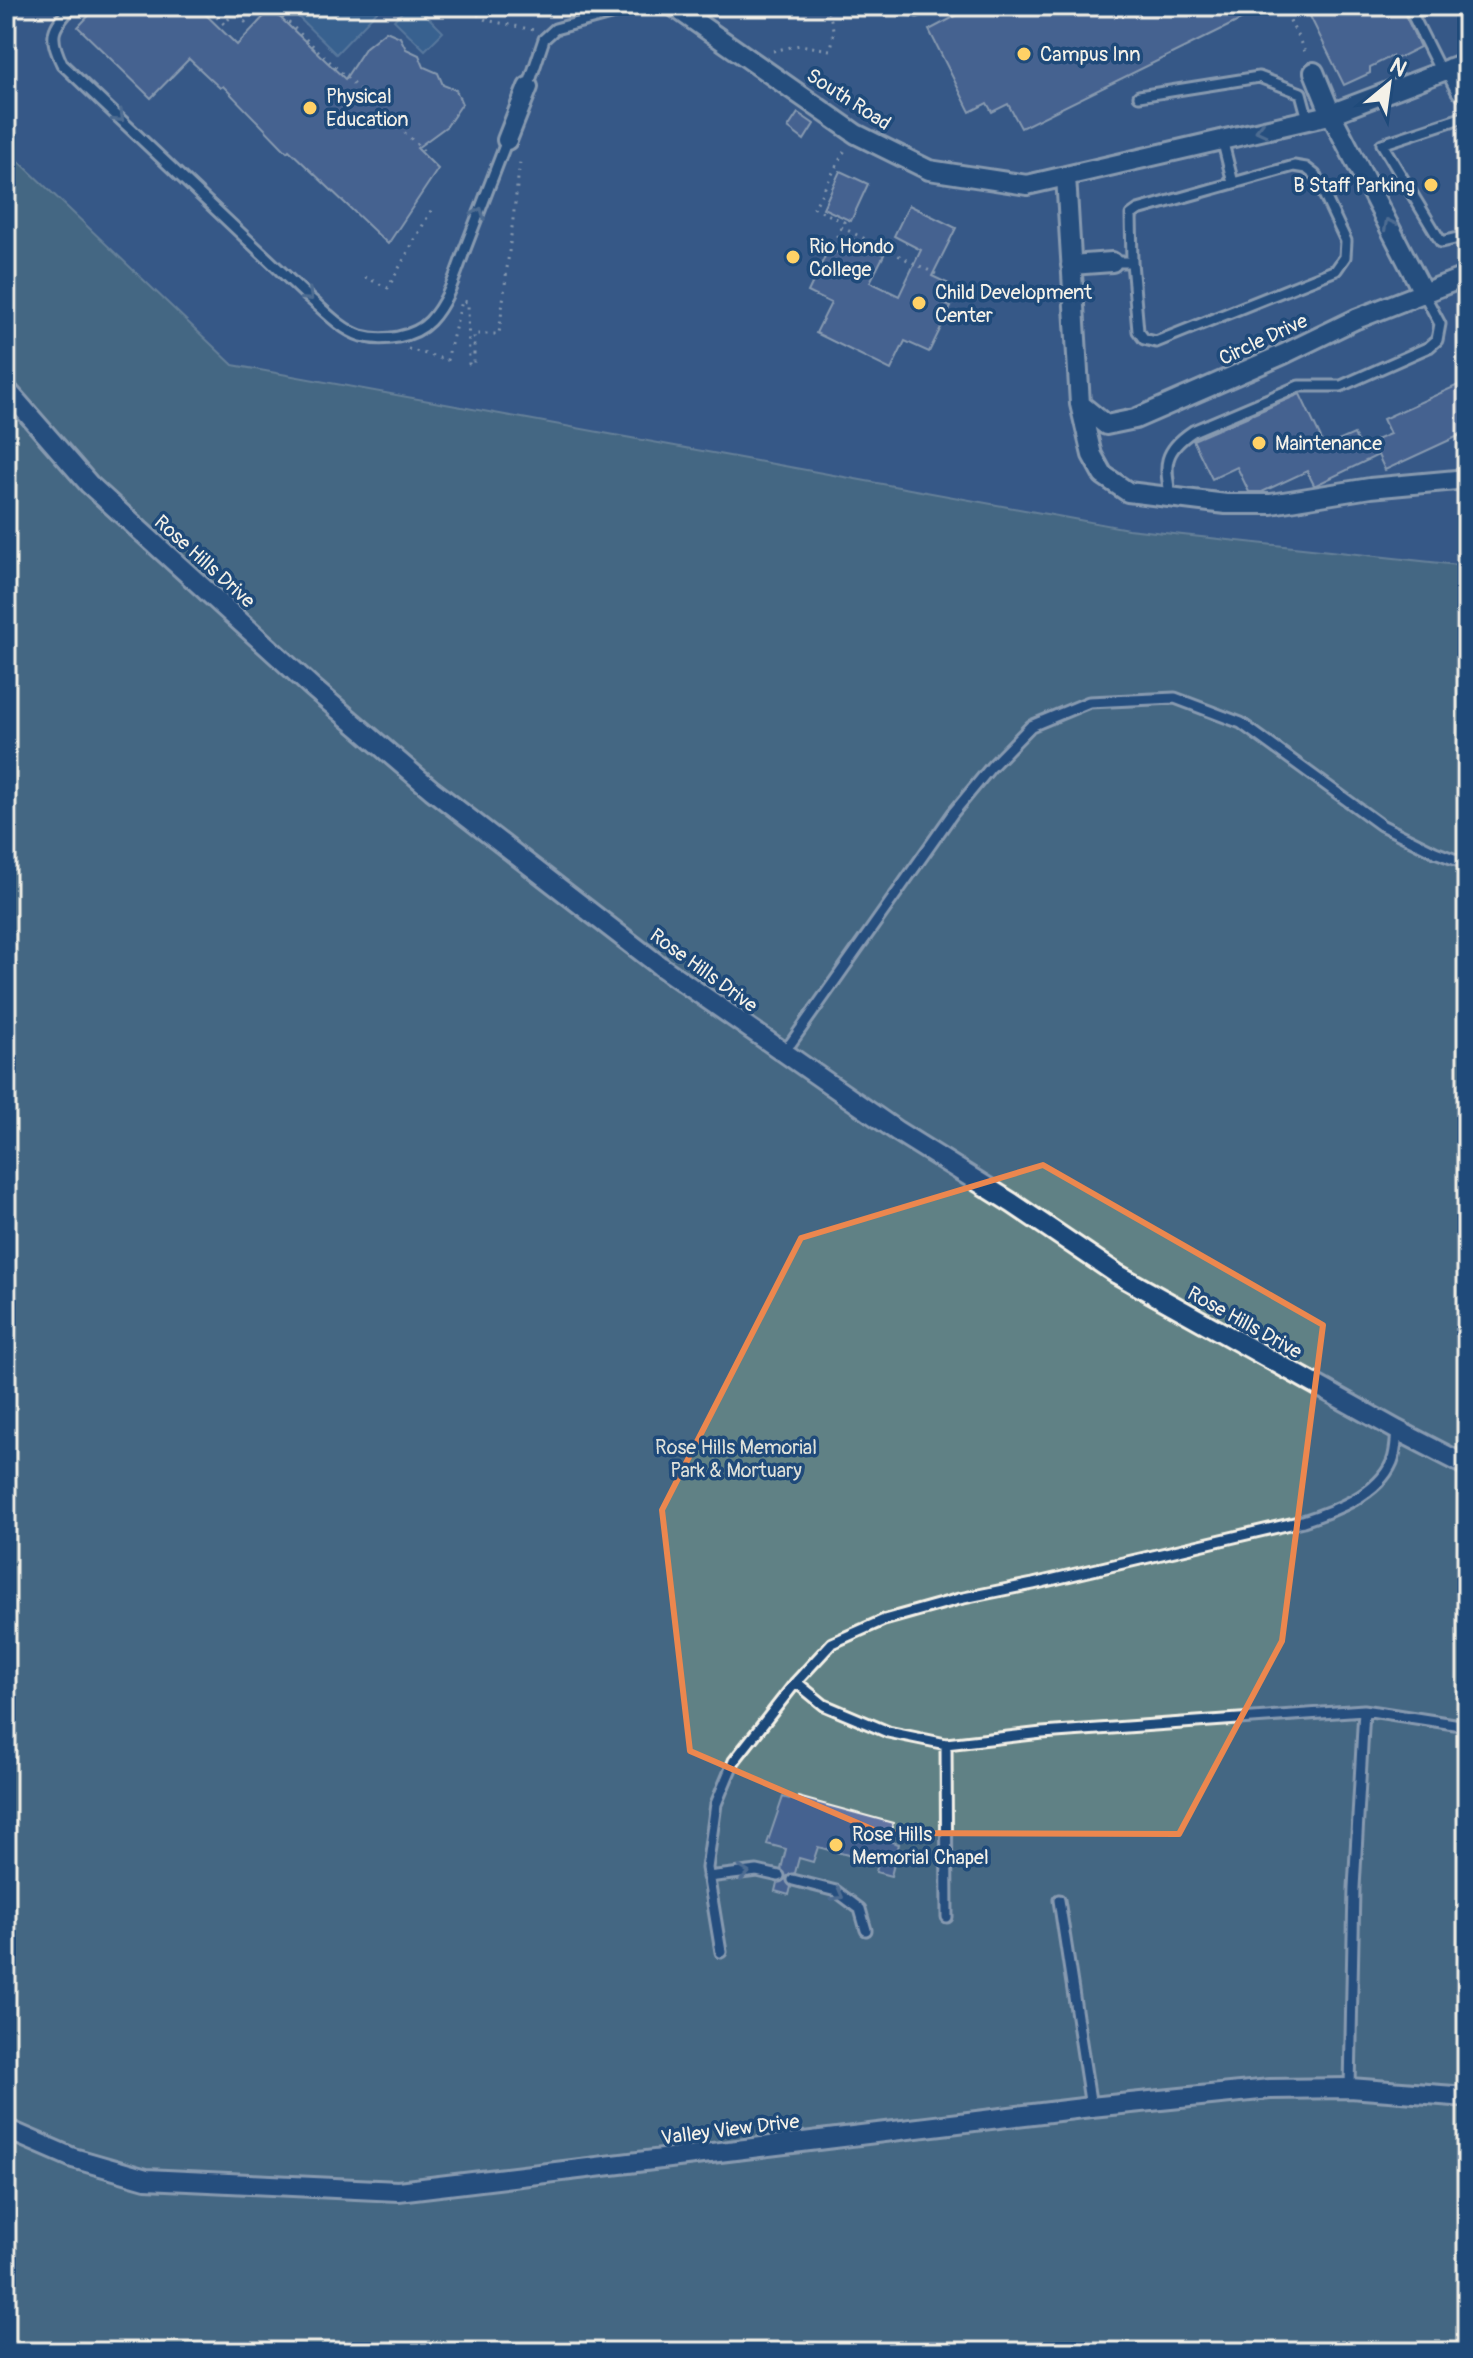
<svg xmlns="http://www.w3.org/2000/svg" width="1473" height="2358" font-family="Pangolin,sans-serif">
<rect width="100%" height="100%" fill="#2d5282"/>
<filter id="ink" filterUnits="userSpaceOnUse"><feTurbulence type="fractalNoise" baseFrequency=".0125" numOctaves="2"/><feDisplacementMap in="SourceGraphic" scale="16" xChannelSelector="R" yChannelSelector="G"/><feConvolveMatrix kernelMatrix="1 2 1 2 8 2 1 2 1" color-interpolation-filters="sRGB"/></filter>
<g filter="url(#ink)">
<path fill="#415f8e" d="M 6,6 L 1467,6 L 1467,566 L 1128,529 L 233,364 L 6,149 Z"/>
<path fill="#618185" stroke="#aab9b6" stroke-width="2" d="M 6,149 L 233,365 L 1128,529 L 1467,566 L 1467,2352 L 6,2352 Z"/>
<path fill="#4473a0" stroke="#8aa5bd" stroke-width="2" d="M 291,6 L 382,6 L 336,54 L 289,8 Z
M 408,6 L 417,6 L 443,32 L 425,50 L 394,20 Z"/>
<path fill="#6374a3" stroke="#f4f1e8" stroke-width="2" d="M 98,6 L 197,6 L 237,45 L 271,9 L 345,79 L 366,47 L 386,31 L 400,37 L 406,49 L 419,55 L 424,67 L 438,73 L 443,85 L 456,90 L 462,104 L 447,126 L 417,148 L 438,169 L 388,244 L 289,150 L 287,152 L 223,86 L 220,88 L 189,59 L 151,98 L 78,27 Z
M 975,6 L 1269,6 L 1021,128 L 1008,104 L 992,112 L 987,103 L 970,112 L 929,30 Z
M 1305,6 L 1401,6 L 1420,47 L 1394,60 L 1392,56 L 1370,67 L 1370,73 L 1344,85 Z
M 798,113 L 814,124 L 804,140 L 788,128 Z
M 840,171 L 868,184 L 851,221 L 823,208 Z
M 909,205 L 956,228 L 932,276 L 949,284 L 940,302 L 951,307 L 929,352 L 905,341 L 891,370 L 816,333 L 831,303 L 808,292 L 829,248 L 840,254 L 848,237 L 884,255 L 870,282 L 899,296 L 921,250 L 894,236 Z
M 1467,381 L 1467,432 L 1385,470 L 1378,455 L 1316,485 L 1314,485 L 1307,471 L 1262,492 L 1249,492 L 1237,467 L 1212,479 L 1193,440 L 1300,394 L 1325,447 L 1354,434 L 1360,447 L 1390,434 L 1383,419 Z
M 783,1797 L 797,1801 L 798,1797 L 893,1823 L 888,1841 L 899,1844 L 891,1876 L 876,1872 L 878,1863 L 818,1847 L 813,1862 L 799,1858 L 795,1873 L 786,1877 L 781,1869 L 786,1849 L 767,1844 Z
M 786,1879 L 791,1887 L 789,1895 L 775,1891 L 777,1883 Z"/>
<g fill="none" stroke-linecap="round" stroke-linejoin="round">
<defs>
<path id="service" d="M 73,6 C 52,28 48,35 62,64 L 307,296 C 324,310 340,329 361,336 C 382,342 414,338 430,321 C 448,302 456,273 465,249 C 479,213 493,177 507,140
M 897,6 L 917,11 L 926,6
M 1408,6 L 1441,72
M 528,87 L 544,39 L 555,29 L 640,6
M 1139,96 L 1259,77 L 1301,93 L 1308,119
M 1467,116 L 1382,144 L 1441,242 L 1467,236
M 1222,139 L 1233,183
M 1112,262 L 1132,262 L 1131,215 L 1138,210 L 1294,166 L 1306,168 L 1315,175 L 1346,241 L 1345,257 L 1336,270 L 1156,342 L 1144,339 L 1138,331 L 1132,262
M 1171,497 C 1164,465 1163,451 1193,431 L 1299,386 L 1341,386 L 1429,347 L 1437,340 L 1440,324 L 1424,294
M 781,1052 L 791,1043 L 953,813 L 991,767 L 1031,726 L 1089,702 L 1175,698 L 1241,723 L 1381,825 L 1435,852 L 1467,864
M 796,1682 L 824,1705 L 888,1732 L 946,1744 L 1042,1733 L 1364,1710 L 1467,1726
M 946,1744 L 947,1917
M 708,1877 L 757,1871 L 779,1876
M 793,1880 L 836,1891 L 860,1909 L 866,1930
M 1059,1900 L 1091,2107
M 721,1952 L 707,1868 L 716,1804 L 734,1761 L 796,1682 L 832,1643 L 884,1620 L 959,1599 L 1033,1584 L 1303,1521 C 1334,1511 1378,1495 1392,1462 C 1396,1453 1396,1440 1397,1430
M 1350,2088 L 1354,1888 L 1364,1710"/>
<path id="minor" d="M 673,6 L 856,134 L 929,170 L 1027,185 L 1325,116 L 1467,62
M 1450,68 L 1461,90
M 1314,72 L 1331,114 L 1424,294
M 507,140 L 528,87
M 1066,176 L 1080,404 L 1092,455 L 1103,475 L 1128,492 L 1226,504 L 1271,504 L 1370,488 L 1467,479
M 1071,265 L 1112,262
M 6,389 L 89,484 L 313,688 L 432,790 L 660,966 L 897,1131 L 1012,1203 L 1117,1274 L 1397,1430 L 1467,1466
M 1080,404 L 1106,425 L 1135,419 L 1284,354 L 1356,319 L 1467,276
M 6,2129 L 73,2158 L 146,2179 L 398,2191 L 1091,2107 L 1270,2089 L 1350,2088 L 1467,2097"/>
</defs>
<use href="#service" stroke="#f4f1e8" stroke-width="15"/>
<use href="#minor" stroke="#f4f1e8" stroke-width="24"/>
<path stroke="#f4f1e8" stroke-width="3" stroke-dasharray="2 6" stroke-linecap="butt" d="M 205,6 L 224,24 L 235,12 L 245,22 L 260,6
M 271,6 L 425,152
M 464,6 L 486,20 L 534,30
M 1283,6 L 1306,54
M 773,51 L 800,45 L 830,50 C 836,35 833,20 825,6
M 841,227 L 936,274
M 833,244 L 844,222 L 814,208 L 846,148
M 365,277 L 388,288 L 433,207
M 408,349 L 447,360 L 462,301 L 468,302 L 469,364 L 474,364 L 474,334 L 499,334 L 520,162 L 524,162"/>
<use href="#service" stroke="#1f4a7a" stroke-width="9"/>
<use href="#minor" stroke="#1f4a7a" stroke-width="18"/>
</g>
<defs><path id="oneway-chevron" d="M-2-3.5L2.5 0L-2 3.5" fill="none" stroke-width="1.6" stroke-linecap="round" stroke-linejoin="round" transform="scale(2)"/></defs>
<g stroke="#748da6">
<use href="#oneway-chevron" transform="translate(119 117) rotate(43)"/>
<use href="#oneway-chevron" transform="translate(1261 130) rotate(167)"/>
<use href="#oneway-chevron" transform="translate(479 213) rotate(-69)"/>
<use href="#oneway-chevron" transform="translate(1389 224) rotate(-117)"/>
<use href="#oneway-chevron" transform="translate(308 296) rotate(42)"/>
<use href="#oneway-chevron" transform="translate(744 1873) rotate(-6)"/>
<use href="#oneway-chevron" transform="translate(838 1895) rotate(29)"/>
</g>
</g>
<path d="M0 0H1473V2358H0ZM 1043,1165 L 1323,1325 L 1282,1641 L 1179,1834 L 881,1833 L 690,1751 L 662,1510 L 801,1238 Z" fill="#2d5282" fill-opacity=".55" fill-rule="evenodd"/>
<path fill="none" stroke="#ec874e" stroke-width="6" stroke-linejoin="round" d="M 1043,1165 L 1323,1325 L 1282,1641 L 1179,1834 L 881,1833 L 690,1751 L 662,1510 L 801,1238 Z"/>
<g fill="#ffd166" stroke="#1f4a7a" stroke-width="3">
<circle cx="1024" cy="54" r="8"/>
<circle cx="310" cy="108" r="8"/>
<circle cx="1431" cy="185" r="8"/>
<circle cx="793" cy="257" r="8"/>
<circle cx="919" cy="303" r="8"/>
<circle cx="1259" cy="443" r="8"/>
<circle cx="836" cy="1845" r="8"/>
</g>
<g text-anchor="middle" stroke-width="7" stroke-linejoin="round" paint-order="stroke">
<g font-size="20" fill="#f4f1e8" stroke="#1f4a7a" text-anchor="start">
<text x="1040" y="61">Campus Inn</text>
<text x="326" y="103">Physical<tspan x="326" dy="23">Education</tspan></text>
<text x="1415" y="192" text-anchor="end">B Staff Parking</text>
<text x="809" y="253">Rio Hondo<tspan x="809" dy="23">College</tspan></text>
<text x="935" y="299">Child Development<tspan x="935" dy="23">Center</tspan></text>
<text x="1275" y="450">Maintenance</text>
<text x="852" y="1841">Rose Hills<tspan x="852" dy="23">Memorial Chapel</tspan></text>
</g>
<g font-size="20" fill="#f4f1e8" stroke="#1f4a7a">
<text transform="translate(849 99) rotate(33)" y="7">South Road</text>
<text transform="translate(1263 339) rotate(-25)" y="7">Circle Drive</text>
<text transform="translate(205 561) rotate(42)" y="7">Rose Hills Drive</text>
<text transform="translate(704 970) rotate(36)" y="7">Rose Hills Drive</text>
<text transform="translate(1245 1322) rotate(29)" y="7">Rose Hills Drive</text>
<text transform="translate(730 2129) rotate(-7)" y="7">Valley View Drive</text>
</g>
<g font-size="20" fill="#dee0d9" stroke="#1f4a7a">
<text x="736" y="1454">Rose Hills Memorial<tspan x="736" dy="23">Park &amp; Mortuary</tspan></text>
</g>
</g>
<rect width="1473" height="2358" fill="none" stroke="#1f4a7a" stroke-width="32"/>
<rect x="16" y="16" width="1441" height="2326" fill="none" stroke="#f4f1e8" stroke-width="3" filter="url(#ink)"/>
<g transform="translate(1389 84) rotate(29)" stroke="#1f4a7a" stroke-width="6" paint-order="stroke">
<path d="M0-6L14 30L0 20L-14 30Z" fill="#f4f1e8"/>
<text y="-12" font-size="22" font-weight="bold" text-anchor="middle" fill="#f4f1e8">N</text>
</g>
</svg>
